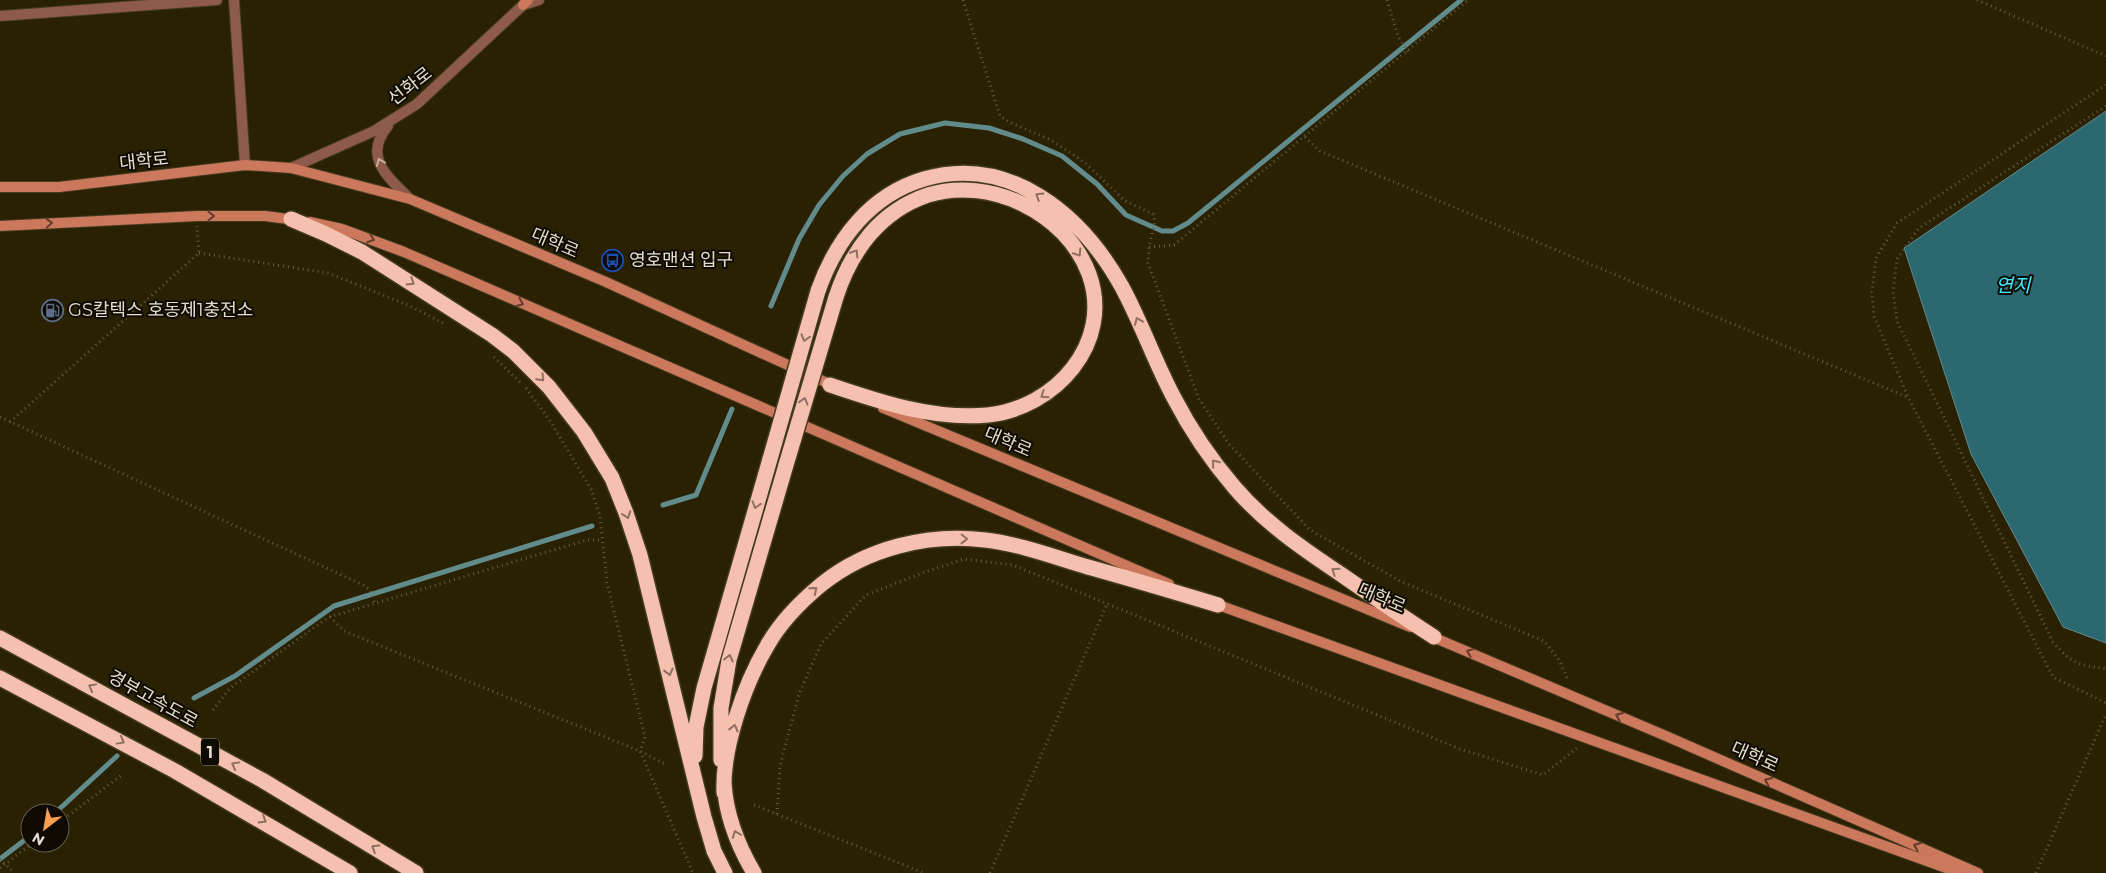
<svg xmlns="http://www.w3.org/2000/svg" width="2106" height="873" font-family="Montserrat,'Noto Sans KR',sans-serif">
<rect width="100%" height="100%" fill="#2a2103"/>
<path fill="#2b6870" stroke="#628b8c" d="M 2106,111 L 2106,643 L 2063,627 L 1971,454 L 1904,248 Z"/>
<g fill="none" stroke-linecap="round" stroke-linejoin="round">
<path stroke="#628b8c" stroke-width="5" d="M 771,306 L 799,239 L 819,205 L 843,176 L 867,154 L 900,134 L 945,123 L 989,128 L 1023,139 L 1062,156 L 1097,184 L 1126,215 L 1162,231 L 1173,231 L 1188,223 L 1461,0
M 663,505 L 696,495 L 732,409
M 194,698 L 235,676 L 334,606 L 592,526
M 55,813 L 117,756
M 0,859 L 30,836"/>
<defs>
<path id="minor" d="M 234,0 L 245,165
M 0,16 L 217,0
M 388,126 C 362,157 388,177 410,199
M 291,168 L 374,131 L 417,104 L 523,5"/>
<path id="tertiary" d="M 523,5 L 539,0"/>
<path id="secondary" d="M 523,5 L 528,0
M 0,187 L 59,187 L 245,165 L 291,168 L 410,199 L 606,282 L 836,387
M 310,222 L 342,229 L 404,252 L 1169,584
M 0,226 L 197,216 L 265,216 L 296,220
M 883,408 L 1410,627
M 1213,603 L 1960,873
M 1428,635 L 1666,736 L 1978,873"/>
<path id="motorway" d="M 291,219 L 326,234 L 362,252 L 492,335 L 513,351 L 549,387 L 584,432 L 612,478 L 626,513 L 640,555 L 704,817 L 714,851 L 725,873
M 818,291 C 836,240 870,195 924,179 C 1010,154 1082,215 1122,287 C 1141,322 1154,360 1173,396 C 1190,429 1210,459 1235,488 C 1265,523 1303,549 1342,575 C 1372,596 1403,617 1434,637
M 830,385 C 880,402 933,420 988,415 C 1055,408 1114,343 1089,274 C 1066,212 989,176 928,195 C 880,211 851,251 836,297
M 0,638 L 262,780 L 416,873
M 0,678 L 175,771 L 350,873
M 695,756 L 696,727 L 704,688 L 770,459
M 721,760 L 721,708 L 729,660 L 786,465
M 724,783 C 726,815 738,846 754,873
M 724,793 C 722,748 744,685 767,646 C 781,621 800,602 822,584 C 867,548 928,533 985,540 C 1020,544 1054,557 1088,567 C 1131,579 1175,592 1218,605"/>
</defs>
<use href="#minor" stroke="#443b1f" stroke-width="12"/>
<use href="#tertiary" stroke="#443b1f" stroke-width="12"/>
<use href="#secondary" stroke="#443b1f" stroke-width="12"/>
<use href="#motorway" stroke="#443b1f" stroke-width="18"/>
<path stroke="#635c42" stroke-width="3" stroke-dasharray="1 4" stroke-linecap="butt" d="M 963,0 L 1000,116 L 1009,122 L 1051,140 L 1084,162 L 1125,201 L 1153,214 L 1155,221 L 1149,247 L 1148,263 L 1199,399 L 1229,444 L 1310,530 L 1402,582 L 1544,641 L 1559,660 L 1568,680
M 1387,0 L 1398,36 L 1408,52
M 1977,0 L 2106,56
M 2106,85 L 1897,223 L 1876,258 L 1872,292 L 1874,316 L 1908,397 L 2053,677 L 2106,703
M 2106,106 L 1919,228 L 1897,259 L 1893,292 L 1897,321 L 2053,642 C 2073,665 2077,664 2106,669
M 1305,137 L 1320,151 L 1907,397
M 1149,247 L 1174,245 L 1468,0
M 199,253 L 328,273 L 410,306 L 443,323
M 494,357 L 520,382
M 526,388 L 549,419 L 591,489 L 600,516 L 607,583 L 645,737 L 640,751 L 693,873
M 0,417 L 363,585 L 370,590 L 375,604
M 10,422 L 199,253 L 197,226
M 330,617 L 344,631 L 640,751 L 665,764
M 213,710 L 230,688 L 329,617 L 587,540 L 602,540
M 754,805 L 924,873
M 777,814 L 780,766 L 799,694 L 821,644 L 866,595 L 922,573 L 964,559 L 1013,565 L 1460,749 L 1543,775 L 1577,748
M 60,822 L 123,774
M 0,859 L 14,873
M 0,868 L 33,843
M 990,873 L 1107,604
M 2036,873 L 2106,714"/>
<use href="#minor" stroke="#8e5a49" stroke-width="10"/>
<use href="#tertiary" stroke="#8e5a49" stroke-width="10"/>
<use href="#secondary" stroke="#cc785d" stroke-width="10"/>
<use href="#motorway" stroke="#f5c0ae" stroke-width="15"/>
<defs>
<path id="motorway-bridge" d="M 770,459 L 818,291
M 786,465 L 836,297"/>
</defs>
<use href="#motorway-bridge" stroke="#443b1f" stroke-width="18" stroke-linecap="butt"/>
<use href="#motorway-bridge" stroke="#f5c0ae" stroke-width="15"/>
</g>
<defs><path id="oneway-chevron" d="M-2-3.5L2.5 0L-2 3.5" fill="none" stroke-width="1.6" stroke-linecap="round" stroke-linejoin="round" transform="scale(1.25)"/></defs>
<use stroke="#c5af9e" href="#oneway-chevron" transform="translate(380 162) rotate(-113)"/>
<g stroke="#8e6f61">
<use href="#oneway-chevron" transform="translate(1039 196) rotate(-148)"/>
<use href="#oneway-chevron" transform="translate(855 253) rotate(-58)"/>
<use href="#oneway-chevron" transform="translate(1078 253) rotate(57)"/>
<use href="#oneway-chevron" transform="translate(411 282) rotate(32)"/>
<use href="#oneway-chevron" transform="translate(1138 321) rotate(-113)"/>
<use href="#oneway-chevron" transform="translate(805 338) rotate(106)"/>
<use href="#oneway-chevron" transform="translate(541 378) rotate(47)"/>
<use href="#oneway-chevron" transform="translate(1044 395) rotate(146)"/>
<use href="#oneway-chevron" transform="translate(804 401) rotate(-73)"/>
<use href="#oneway-chevron" transform="translate(1215 463) rotate(-128)"/>
<use href="#oneway-chevron" transform="translate(756 505) rotate(106)"/>
<use href="#oneway-chevron" transform="translate(627 515) rotate(70)"/>
<use href="#oneway-chevron" transform="translate(964 539) rotate(1)"/>
<use href="#oneway-chevron" transform="translate(1335 571) rotate(-146)"/>
<use href="#oneway-chevron" transform="translate(814 590) rotate(-39)"/>
<use href="#oneway-chevron" transform="translate(729 658) rotate(-77)"/>
<use href="#oneway-chevron" transform="translate(669 672) rotate(76)"/>
<use href="#oneway-chevron" transform="translate(92 687) rotate(-151)"/>
<use href="#oneway-chevron" transform="translate(734 728) rotate(-76)"/>
<use href="#oneway-chevron" transform="translate(121 741) rotate(29)"/>
<use href="#oneway-chevron" transform="translate(235 765) rotate(-151)"/>
<use href="#oneway-chevron" transform="translate(263 820) rotate(31)"/>
<use href="#oneway-chevron" transform="translate(736 834) rotate(-111)"/>
<use href="#oneway-chevron" transform="translate(375 848) rotate(-148)"/>
</g>
<g stroke="#643c2b">
<use href="#oneway-chevron" transform="translate(211 216)"/>
<use href="#oneway-chevron" transform="translate(49 223) rotate(-3)"/>
<use href="#oneway-chevron" transform="translate(371 239) rotate(20)"/>
<use href="#oneway-chevron" transform="translate(520 303) rotate(23)"/>
<use href="#oneway-chevron" transform="translate(1470 652) rotate(-157)"/>
<use href="#oneway-chevron" transform="translate(1619 716) rotate(-157)"/>
<use href="#oneway-chevron" transform="translate(1768 781) rotate(-156)"/>
<use href="#oneway-chevron" transform="translate(1917 846) rotate(-156)"/>
</g>
<defs>
<symbol id="bus-ring" viewBox="-11 -11 22 22"><circle r="9.5" fill="#0f0b02" stroke="#1a4fb4" stroke-width="1.5"/><path d="M-5-6H5V4H4V6H2V4H-2V6H-4V4H-5ZM-3.5-4V0h7V-4ZM-3.5 1.2v1.5H-2V1.2ZM2 1.2v1.5H3.5V1.2Z" fill="#1a4fb4"/></symbol>
<symbol id="fuel-ring" viewBox="-11 -11 22 22"><circle r="9.5" fill="#0f0b02" stroke="#5c6f8a" stroke-width="1.5"/><path d="M-5.5-6h7V0h2V4h1.3V-2.5L3-4.5l.8-.8L6-3V5H2.5V1h-1V6h-7ZM-4.2-4.7v3.2H.2V-4.7Z" fill="#5c6f8a"/></symbol>
</defs>
<g fill-rule="evenodd">
<use href="#bus-ring" x="600" y="248" width="25" height="25"/>
<use href="#fuel-ring" x="40" y="298" width="25" height="25"/>
</g>
<g text-anchor="middle" stroke-width="4" stroke-linejoin="round" paint-order="stroke">
<rect fill="#0f0b02" stroke="#a39e8f" stroke-width="1" x="201" y="738.5" width="18" height="27" rx="4"/>
<g font-size="16" font-weight="bold" fill="#e2ddcc">
<text x="210" y="758">1</text>
</g>
<g font-size="18" fill="#e2ddcc" stroke="#0f0b02">
<text transform="translate(410 86) rotate(-38)" y="6">선화로</text>
<text transform="translate(144 161) rotate(-6)" y="6">대학로</text>
<text transform="translate(555 243) rotate(23)" y="6">대학로</text>
<text transform="translate(1008 442) rotate(23)" y="6">대학로</text>
<text transform="translate(1382 598) rotate(23)" y="6">대학로</text>
<text transform="translate(153 699) rotate(29)" y="6">경부고속도로</text>
<text transform="translate(1755 757) rotate(24)" y="6">대학로</text>
</g>
<g font-size="18" fill="#e2ddcc" stroke="#0f0b02" text-anchor="start">
<text x="629" y="266">영호맨션 입구</text>
<text x="68" y="316">GS칼텍스 호동제1충전소</text>
</g>
<g font-size="19" font-style="italic" fill="#3febfe" stroke="#0f0b02">
<text x="2013" y="292">연지</text>
</g>
</g>
<g transform="translate(45 828) rotate(211)"><circle r="24" fill="#0f0b02" stroke="#635f53"/>
<path d="M0-4L9 19L0 12L-9 19Z" fill="#fb9e52"/>
<text y="-8" font-size="14" font-weight="bold" text-anchor="middle" fill="#e2ddcc">N</text>
</g>
</svg>
